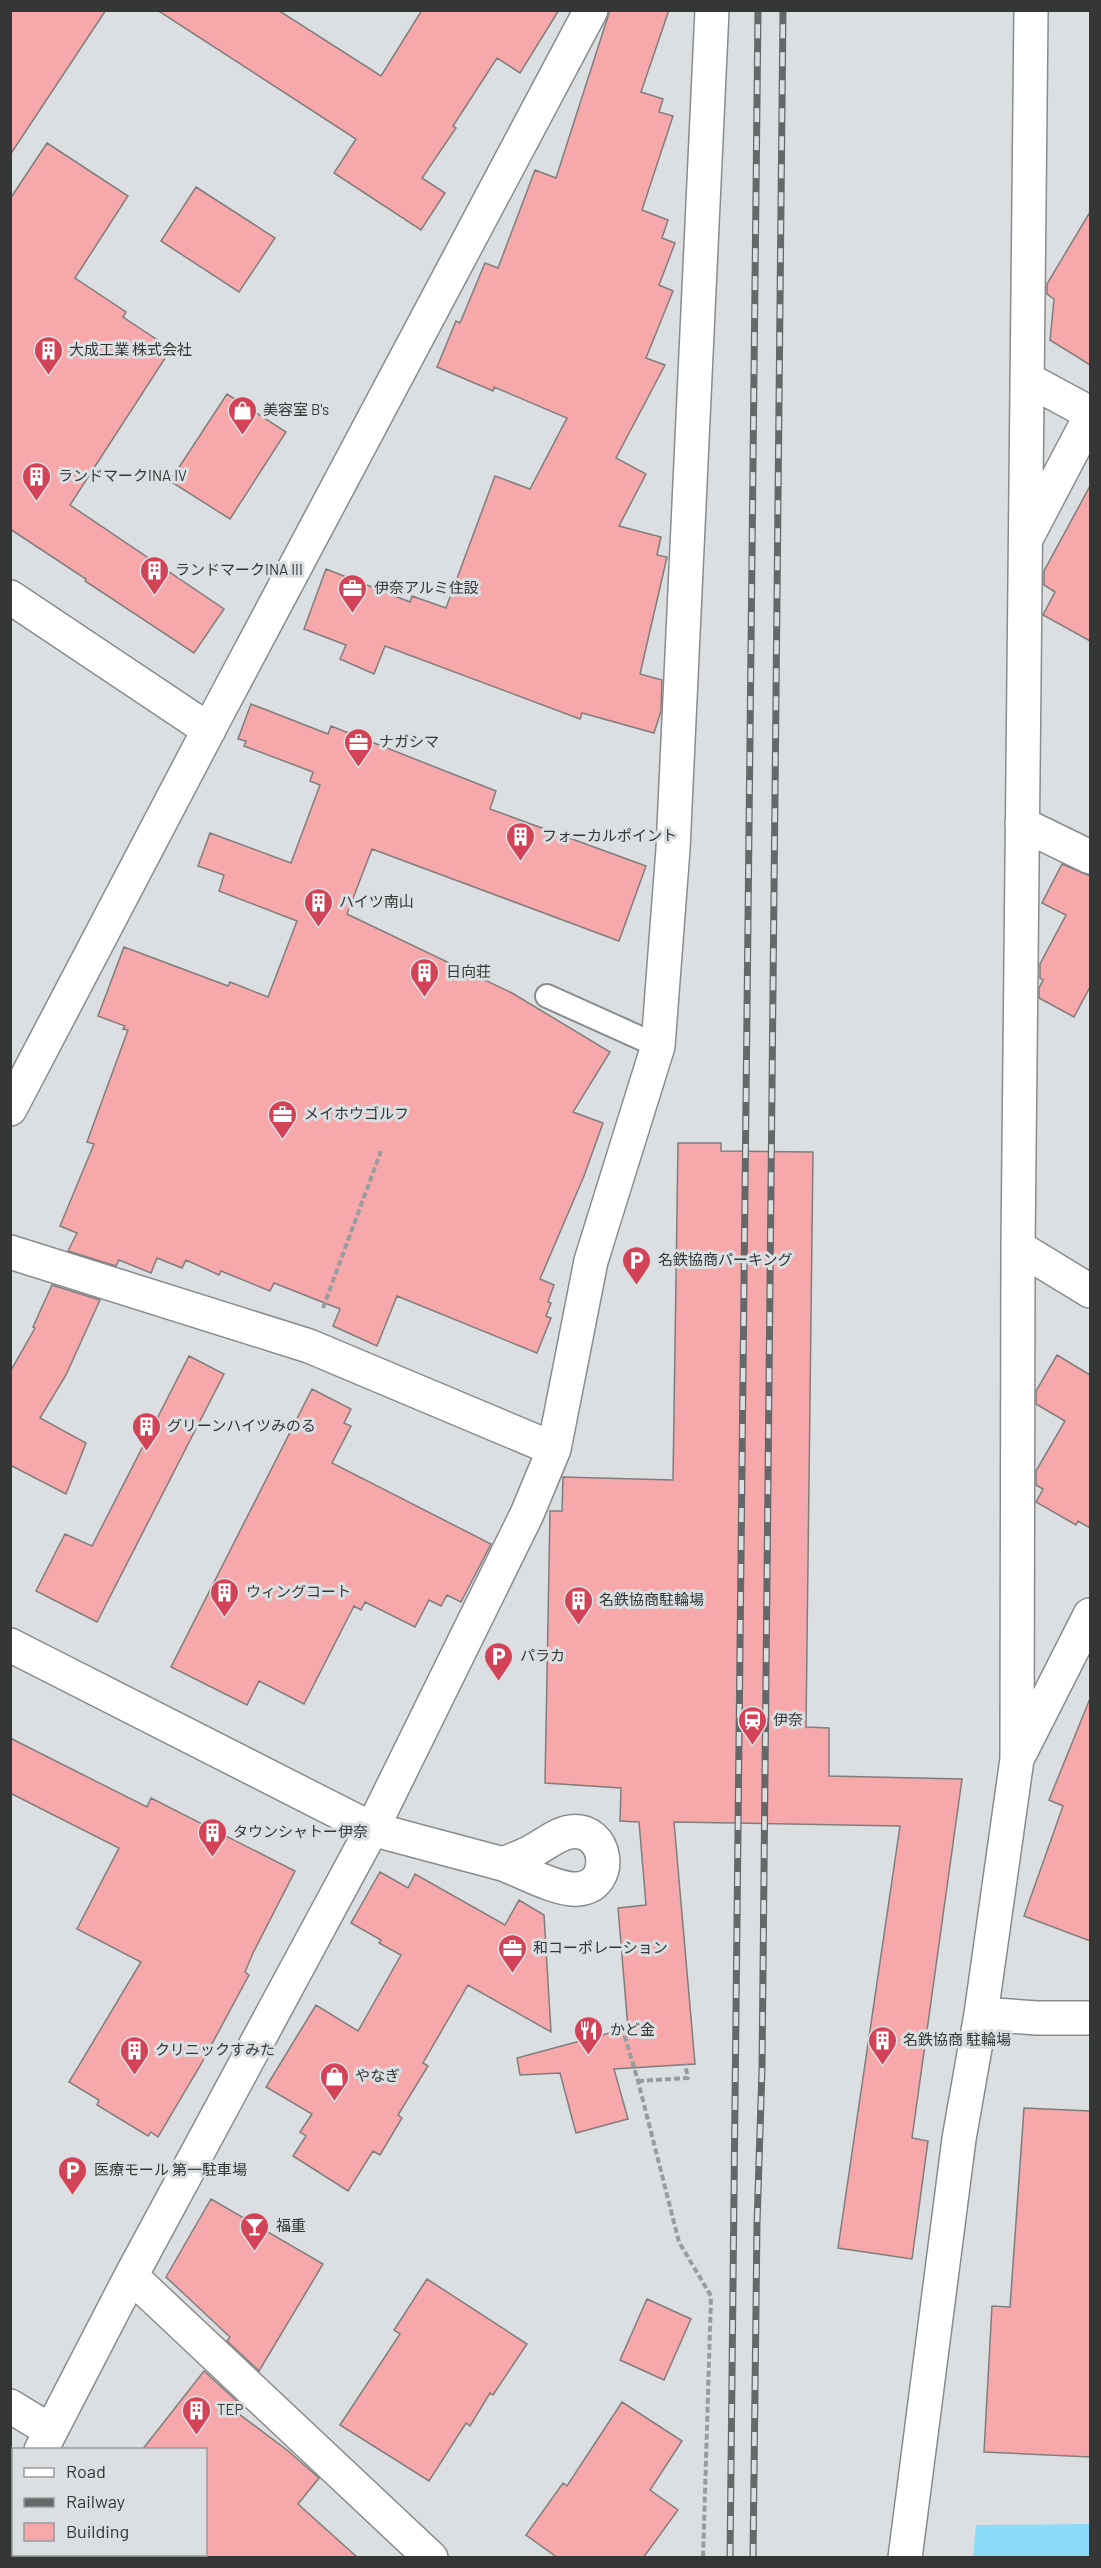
<svg xmlns="http://www.w3.org/2000/svg" width="1101" height="2568" font-family="Barlow,'Noto Sans JP',sans-serif">
<rect width="100%" height="100%" fill="#dbdfe1"/>
<path fill="#8cdbf9" d="M 1090,2524 L 1090,2557 L 973,2557 L 976,2525 Z"/>
<path fill="#f6a8ab" stroke="#817d7d" stroke-width="1.5" d="M 10,10 L 106,10 L 10,155 Z
M 157,10 L 278,10 L 381,76 L 422,10 L 559,10 L 520,73 L 497,58 L 453,126 L 456,128 L 422,178 L 445,193 L 421,230 L 334,173 L 356,139 Z
M 610,10 L 669,10 L 641,92 L 663,99 L 659,112 L 673,116 L 642,210 L 668,220 L 662,238 L 675,243 L 659,285 L 673,291 L 646,358 L 665,365 L 616,458 L 646,474 L 619,526 L 661,537 L 657,555 L 667,557 L 640,674 L 662,680 L 661,711 L 654,733 L 582,713 L 580,719 L 385,646 L 374,674 L 340,659 L 346,645 L 304,629 L 326,569 L 410,602 L 412,596 L 446,608 L 495,476 L 530,489 L 567,418 L 494,387 L 493,391 L 437,367 L 456,321 L 460,323 L 485,263 L 498,268 L 535,170 L 556,178 Z
M 47,143 L 128,196 L 75,278 L 126,312 L 123,317 L 171,349 L 70,505 L 224,609 L 194,653 L 85,581 L 86,579 L 10,529 L 10,199 Z
M 196,187 L 275,238 L 239,292 L 161,241 Z
M 1090,212 L 1090,365 L 1050,340 L 1054,299 L 1047,294 L 1047,284 Z
M 227,394 L 286,432 L 230,519 L 170,481 Z
M 1090,486 L 1090,641 L 1043,615 L 1055,592 L 1044,585 L 1044,571 Z
M 251,704 L 328,734 L 331,726 L 496,791 L 490,809 L 646,866 L 619,941 L 372,849 L 347,914 L 512,993 L 610,1052 L 573,1112 L 603,1123 L 584,1176 L 540,1279 L 554,1285 L 548,1302 L 551,1303 L 546,1316 L 551,1318 L 537,1353 L 397,1296 L 377,1346 L 333,1326 L 340,1309 L 274,1283 L 270,1291 L 221,1271 L 219,1275 L 186,1260 L 182,1268 L 157,1258 L 151,1273 L 119,1260 L 116,1266 L 68,1251 L 77,1233 L 60,1226 L 94,1144 L 87,1142 L 128,1030 L 123,1029 L 125,1026 L 98,1016 L 124,947 L 228,986 L 230,982 L 268,997 L 297,921 L 219,891 L 224,875 L 198,866 L 210,833 L 291,863 L 320,785 L 310,781 L 313,772 L 244,746 L 246,741 L 238,739 Z
M 1062,864 L 1090,876 L 1090,987 L 1074,1017 L 1039,998 L 1039,988 L 1043,980 L 1040,978 L 1040,964 L 1066,915 L 1042,903 Z
M 678,1143 L 721,1143 L 721,1151 L 813,1152 L 806,1727 L 829,1728 L 829,1776 L 962,1779 L 912,2138 L 928,2141 L 912,2259 L 838,2248 L 900,1826 L 674,1822 L 695,2064 L 614,2069 L 628,2119 L 576,2133 L 560,2073 L 520,2075 L 517,2058 L 628,2028 L 618,1908 L 646,1905 L 639,1822 L 620,1821 L 621,1788 L 545,1783 L 550,1511 L 562,1511 L 563,1477 L 673,1480 Z
M 52,1285 L 100,1300 L 66,1375 L 40,1418 L 86,1443 L 66,1494 L 12,1466 L 10,1468 L 10,1372 L 35,1328 L 33,1327 Z
M 1057,1355 L 1090,1375 L 1090,1528 L 1078,1521 L 1076,1525 L 1036,1502 L 1043,1489 L 1036,1485 L 1036,1471 L 1065,1421 L 1036,1404 L 1036,1391 Z
M 189,1356 L 224,1374 L 97,1622 L 36,1591 L 65,1534 L 92,1546 Z
M 312,1389 L 351,1409 L 344,1423 L 351,1426 L 332,1463 L 491,1544 L 461,1602 L 447,1595 L 441,1606 L 429,1600 L 415,1627 L 365,1602 L 361,1610 L 354,1606 L 304,1704 L 259,1681 L 247,1705 L 171,1667 Z
M 1089,1701 L 1090,1702 L 1090,1941 L 1024,1916 L 1063,1806 L 1049,1800 Z
M 10,1738 L 147,1807 L 151,1798 L 295,1871 L 253,1953 L 245,1972 L 249,1975 L 200,2066 L 158,2137 L 151,2132 L 148,2136 L 97,2105 L 99,2100 L 69,2082 L 141,1962 L 77,1929 L 119,1848 L 10,1793 Z
M 380,1872 L 408,1888 L 415,1874 L 505,1925 L 519,1900 L 544,1915 L 551,2032 L 468,1985 L 423,2063 L 428,2066 L 398,2115 L 402,2118 L 380,2155 L 373,2151 L 348,2191 L 293,2156 L 306,2136 L 300,2132 L 312,2114 L 266,2087 L 316,2005 L 358,2031 L 401,1955 L 379,1943 L 381,1940 L 351,1923 Z
M 1024,2108 L 1090,2111 L 1090,2457 L 984,2452 L 992,2306 L 1010,2307 Z
M 211,2199 L 323,2264 L 259,2371 L 227,2341 L 230,2337 L 166,2277 Z
M 427,2279 L 527,2344 L 493,2395 L 490,2393 L 470,2426 L 466,2423 L 429,2481 L 340,2425 L 400,2334 L 394,2330 Z
M 647,2299 L 691,2319 L 664,2380 L 620,2360 Z
M 204,2371 L 240,2404 L 235,2411 L 287,2450 L 319,2478 L 298,2504 L 358,2558 L 206,2558 L 206,2450 L 142,2450 Z
M 622,2402 L 682,2441 L 650,2490 L 678,2510 L 643,2558 L 558,2558 L 526,2535 L 563,2483 L 567,2486 Z"/>
<g fill="none" stroke-linecap="round" stroke-linejoin="round">
<defs>
<path id="lane" d="M 547,996 L 658,1046"/>
<path id="street" d="M 1027,379 L 1090,413
M 1027,537 L 1090,417
M 10,597 L 209,730
M 1022,824 L 1090,857
M 10,1109 L 217,714 L 591,10
M 1018,1247 L 1090,1291
M 10,1252 L 309,1346 L 554,1449
M 10,1645 L 372,1829 L 503,1864 C 512,1860 521,1857 529,1853 C 542,1847 556,1834 570,1832 C 608,1826 616,1886 578,1889 C 558,1891 522,1871 503,1864
M 1017,1759 L 1018,1247 L 1031,10
M 981,2014 L 1037,2018 L 1090,2018
M 131,2276 L 431,2558
M 10,2406 L 51,2431
M 41,2450 L 131,2276 L 372,1829 L 527,1514 L 554,1449 L 591,1261 L 658,1046 L 673,849 L 712,10
M 10,2510 L 14,2504
M 905,2558 L 959,2139 L 981,2014 L 1017,1759 L 1090,1615"/>
</defs>
<use href="#lane" stroke="#888c8e" stroke-width="26"/>
<use href="#street" stroke="#888c8e" stroke-width="36"/>
<path stroke="#999c9e" stroke-width="4" stroke-dasharray="6 3" stroke-linecap="butt" d="M 323,1308 L 381,1151
M 622,2027 L 638,2081 L 679,2242 L 711,2296 L 703,2558
M 638,2081 L 688,2078 L 685,2064"/>
<use href="#lane" stroke="#fff" stroke-width="22"/>
<use href="#street" stroke="#fff" stroke-width="33"/>
<defs>
<path id="rail" d="M 730,2558 L 758,10
M 753,2558 L 757,2224 L 762,2069 L 783,10"/>
</defs>
<use href="#rail" stroke="#656868" stroke-width="7"/>
<use href="#rail" stroke="#dbdfe1" stroke-width="4.5" stroke-dasharray="14" stroke-linecap="butt"/>
</g>
<defs>
<symbol id="building-pin" viewBox="-11 -11 22 30"><path d="M0 17L-7.5 6A9.5 9.5 0 1 1 7.5 6Z" fill="#d34357" stroke="#dbdfe1"/><path d="M-4-6H4V6H1V3H-1V6H-4ZM-2.5-4.3h1.7v1.8h-1.7ZM.8-4.3h1.7v1.8H.8ZM-2.5-1h1.7V.8h-1.7ZM.8-1h1.7V.8H.8Z" fill="#fff"/></symbol>
<symbol id="shop-pin" viewBox="-11 -11 22 30"><path d="M0 17L-7.5 6A9.5 9.5 0 1 1 7.5 6Z" fill="#d34357" stroke="#dbdfe1"/><path d="M-5-2.5h2.3a2.7 3.5 0 0 1 5.4 0H5L5.5 6h-11ZM-1.5-2.5h3a1.5 2.3 0 0 0-3 0Z" fill="#fff"/></symbol>
<symbol id="office-pin" viewBox="-11 -11 22 30"><path d="M0 17L-7.5 6A9.5 9.5 0 1 1 7.5 6Z" fill="#d34357" stroke="#dbdfe1"/><path d="M-6-3h4V-5.5h4V-3h4V5H-6ZM-1-4.5V-3h2v-1.5ZM-6 0V1H6V0Z" fill="#fff"/></symbol>
<symbol id="parking-pin" viewBox="-11 -11 22 30"><path d="M0 17L-7.5 6A9.5 9.5 0 1 1 7.5 6Z" fill="#d34357" stroke="#dbdfe1"/><path d="M-3.5-5.5H1a3.5 3.5 0 0 1 0 7H-1V5.5H-3.5ZM-1-3.4V-.6H.8a1.4 1.4 0 0 0 0-2.8Z" fill="#fff"/></symbol>
<symbol id="station-pin" viewBox="-11 -11 22 30"><path d="M0 17L-7.5 6A9.5 9.5 0 1 1 7.5 6Z" fill="#d34357" stroke="#dbdfe1"/><path d="M-3-6H3Q5-6 5-4V2Q5 4 3 4L4.5 6H3L1.5 4h-3L-3 6H-4.5L-3 4Q-5 4-5 2V-4Q-5-6-3-6ZM-3.5-4v3h7v-3ZM-3.5 1v1.5H-2V1ZM2 1v1.5H3.5V1Z" fill="#fff"/></symbol>
<symbol id="restaurant-pin" viewBox="-11 -11 22 30"><path d="M0 17L-7.5 6A9.5 9.5 0 1 1 7.5 6Z" fill="#d34357" stroke="#dbdfe1"/><path d="M-5-6h1v4h1v-4h1v4h1v-4h1v5L-1.5 .5V6h-2V.5L-5-1ZM5-6V6H3V1.5H1.5Q1.5-4 5-6Z" fill="#fff"/></symbol>
<symbol id="bar-pin" viewBox="-11 -11 22 30"><path d="M0 17L-7.5 6A9.5 9.5 0 1 1 7.5 6Z" fill="#d34357" stroke="#dbdfe1"/><path d="M-6-5H6L.8 .8V4.5H3.5V6h-7V4.5H-.8V.8Z" fill="#fff"/></symbol>
</defs>
<g fill-rule="evenodd">
<use href="#building-pin" x="32" y="334" width="33" height="45"/>
<use href="#shop-pin" x="226" y="394" width="33" height="45"/>
<use href="#building-pin" x="20" y="460" width="33" height="45"/>
<use href="#building-pin" x="138" y="554" width="33" height="45"/>
<use href="#office-pin" x="336" y="572" width="33" height="45"/>
<use href="#office-pin" x="342" y="726" width="33" height="45"/>
<use href="#building-pin" x="504" y="820" width="33" height="45"/>
<use href="#building-pin" x="302" y="886" width="33" height="45"/>
<use href="#building-pin" x="408" y="956" width="33" height="45"/>
<use href="#office-pin" x="266" y="1098" width="33" height="45"/>
<use href="#parking-pin" x="620" y="1244" width="33" height="45"/>
<use href="#building-pin" x="130" y="1410" width="33" height="45"/>
<use href="#building-pin" x="208" y="1576" width="33" height="45"/>
<use href="#building-pin" x="562" y="1584" width="33" height="45"/>
<use href="#parking-pin" x="482" y="1640" width="33" height="45"/>
<use href="#station-pin" x="736" y="1704" width="33" height="45"/>
<use href="#building-pin" x="196" y="1816" width="33" height="45"/>
<use href="#office-pin" x="496" y="1932" width="33" height="45"/>
<use href="#restaurant-pin" x="572" y="2014" width="33" height="45"/>
<use href="#building-pin" x="866" y="2024" width="33" height="45"/>
<use href="#building-pin" x="118" y="2034" width="33" height="45"/>
<use href="#shop-pin" x="318" y="2060" width="33" height="45"/>
<use href="#parking-pin" x="56" y="2154" width="33" height="45"/>
<use href="#bar-pin" x="238" y="2210" width="33" height="45"/>
<use href="#building-pin" x="180" y="2394" width="33" height="45"/>
</g>
<g text-anchor="middle" stroke-width="6" stroke-linejoin="round" paint-order="stroke">
<g font-size="15" fill="#353737" stroke="#dbdfe1" text-anchor="start">
<text x="69" y="355">大成工業 株式会社</text>
<text x="263" y="415">美容室 B's</text>
<text x="58" y="481">ランドマークINA IV</text>
<text x="175" y="575">ランドマークINA III</text>
<text x="374" y="593">伊奈アルミ住設</text>
<text x="379" y="747">ナガシマ</text>
<text x="542" y="841">フォーカルポイント</text>
<text x="339" y="907">ハイツ南山</text>
<text x="446" y="977">日向荘</text>
<text x="304" y="1119">メイホウゴルフ</text>
<text x="658" y="1265">名鉄協商パーキング</text>
<text x="167" y="1431">グリーンハイツみのる</text>
<text x="246" y="1597">ウィングコート</text>
<text x="599" y="1605">名鉄協商駐輪場</text>
<text x="520" y="1661">パラカ</text>
<text x="773" y="1725">伊奈</text>
<text x="233" y="1837">タウンシャトー伊奈</text>
<text x="533" y="1953">和コーポレーション</text>
<text x="610" y="2035">かど金</text>
<text x="903" y="2045">名鉄協商 駐輪場</text>
<text x="155" y="2055">クリニックすみた</text>
<text x="355" y="2081">やなぎ</text>
<text x="94" y="2175">医療モール 第一駐車場</text>
<text x="276" y="2231">福重</text>
<text x="217" y="2415">TEP</text>
</g>
</g>
<rect width="1101" height="2568" fill="none" stroke="#353737" stroke-width="24"/>
<rect x="12" y="2448" width="195" height="108" fill="#dbdfe1" stroke="#999c9d" stroke-width="1.5"/>
<rect x="24" y="2468" width="30" height="9" fill="#ffffff" stroke="#999c9d" stroke-width="1.5"/>
<text x="66" y="2478" font-size="18" fill="#353737">Road</text>
<rect x="24" y="2498" width="30" height="9" fill="#656868" stroke="#999c9d" stroke-width="1.5"/>
<text x="66" y="2508" font-size="18" fill="#353737">Railway</text>
<rect x="24" y="2523" width="30" height="18" fill="#f6a8ab" stroke="#999c9d" stroke-width="1.5"/>
<text x="66" y="2538" font-size="18" fill="#353737">Building</text>
</svg>
